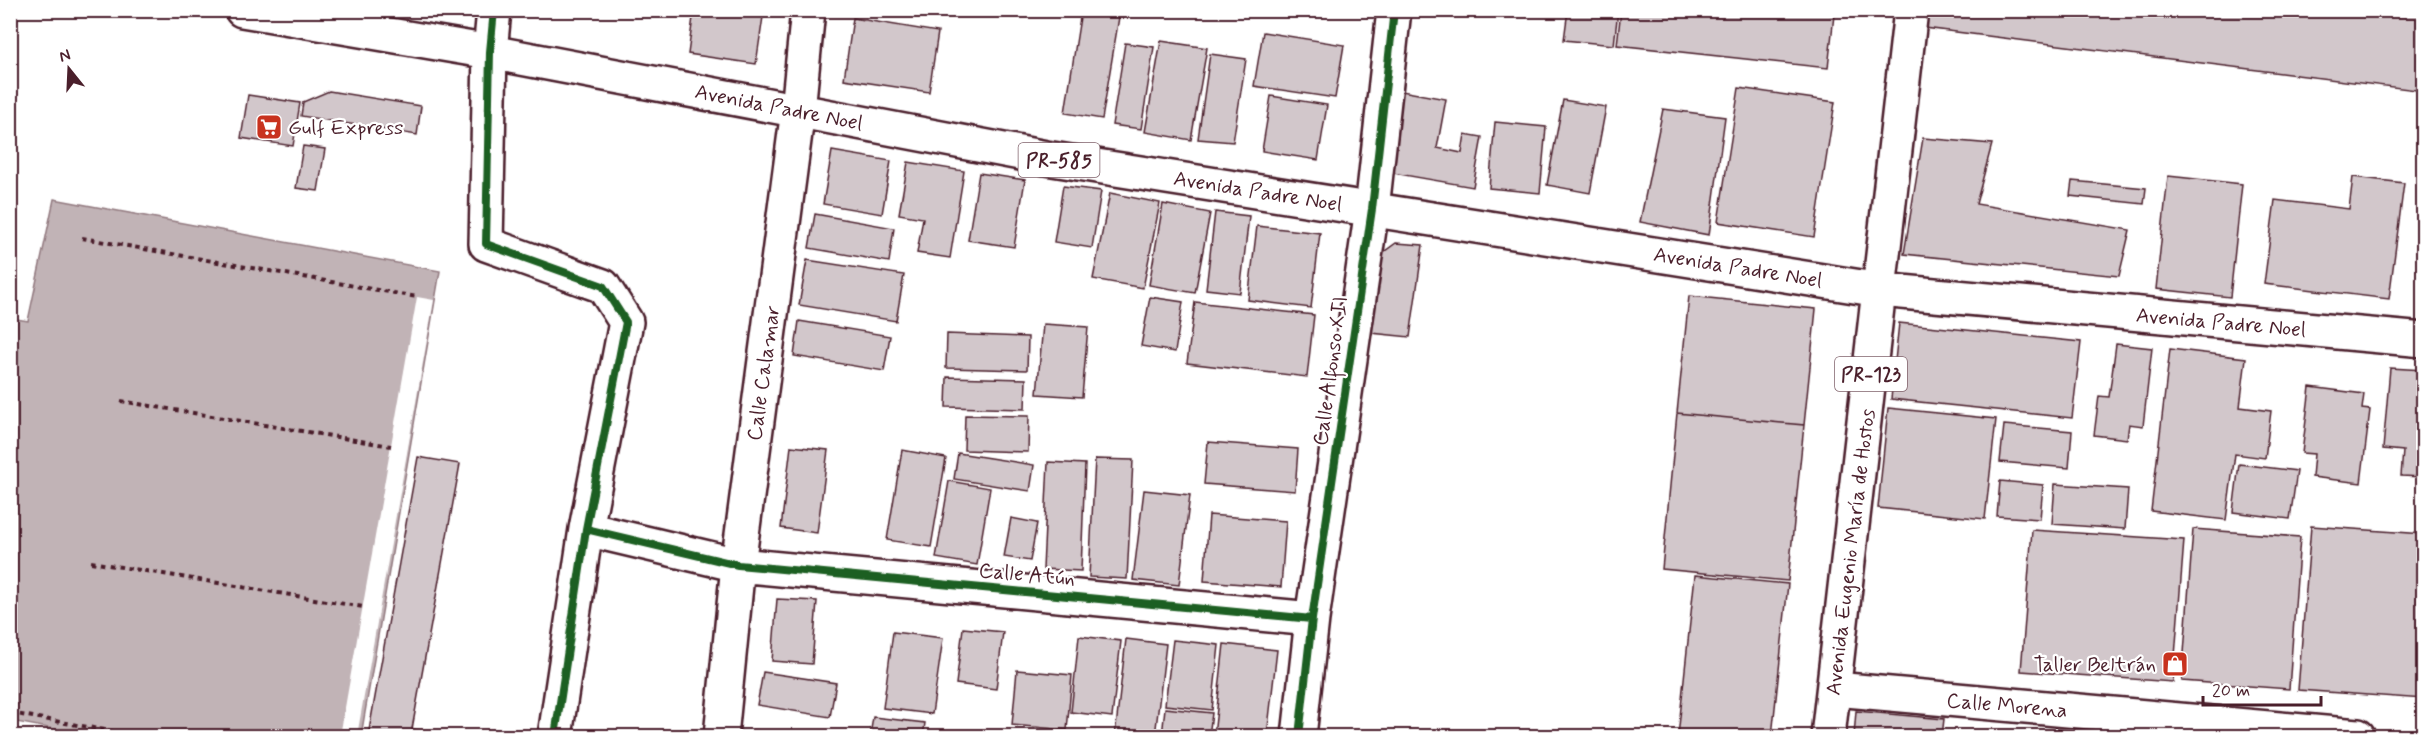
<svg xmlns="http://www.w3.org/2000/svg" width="2434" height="747" font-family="Mynerve,sans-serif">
<rect width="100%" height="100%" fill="#fff"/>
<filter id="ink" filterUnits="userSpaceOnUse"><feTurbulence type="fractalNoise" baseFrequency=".0167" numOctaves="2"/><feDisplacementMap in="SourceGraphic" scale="12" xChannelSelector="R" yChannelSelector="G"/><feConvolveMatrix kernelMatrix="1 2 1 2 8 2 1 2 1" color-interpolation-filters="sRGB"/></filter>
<g filter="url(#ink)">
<path fill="#c1b3b6" stroke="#91787e" stroke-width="1.5" d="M 54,199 L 440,271 L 361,736 L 91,736 L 11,721 L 10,318 L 28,321 Z"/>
<path fill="#fff" d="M 417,297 L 434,300 L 357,736 L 340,736 Z"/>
<path fill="#d2c7cb" stroke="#4a1f2b" stroke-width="1.5" d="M 424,10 L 458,10 L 457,15 Z
M 694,10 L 764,10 L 756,64 L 688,54 Z
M 1568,10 L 1618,10 L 1614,45 L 1564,40 Z
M 1621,10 L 1798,10 L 1834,15 L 1828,68 L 1617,45 Z
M 1911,10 L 2424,10 L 2424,91 L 1909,26 Z
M 1081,11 L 1119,17 L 1102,119 L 1065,113 Z
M 853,18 L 938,32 L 929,92 L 844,79 Z
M 1263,32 L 1344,45 L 1335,98 L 1254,86 Z
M 1161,41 L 1207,48 L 1191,140 L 1145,132 Z
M 1125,43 L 1154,47 L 1141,129 L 1112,125 Z
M 1210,54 L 1246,59 L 1233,142 L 1198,139 Z
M 1739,88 L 1835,102 L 1814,237 L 1718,222 Z
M 1396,90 L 1446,99 L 1437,148 L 1462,153 L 1465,134 L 1482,137 L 1473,187 L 1381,171 Z
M 329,91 L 421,106 L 417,135 L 301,116 L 303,102 Z
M 248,95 L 300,103 L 293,146 L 241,138 Z
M 1271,96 L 1327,105 L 1318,160 L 1262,151 Z
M 1563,100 L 1606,107 L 1590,193 L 1547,185 Z
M 1663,109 L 1725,117 L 1709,235 L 1640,222 Z
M 1495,122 L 1546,127 L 1540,193 L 1489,188 Z
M 1923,138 L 1992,144 L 1976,204 L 2130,230 L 2119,276 L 1904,254 Z
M 303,146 L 325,149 L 318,191 L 296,188 Z
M 832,151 L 891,161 L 882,214 L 823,204 Z
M 908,162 L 964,171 L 950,258 L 917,253 L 923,218 L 899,214 Z
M 979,173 L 1025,180 L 1014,247 L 968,240 Z
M 2168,176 L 2242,184 L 2230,297 L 2156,289 Z
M 2353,177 L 2404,183 L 2389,299 L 2264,284 L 2275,200 L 2349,209 Z
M 2072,181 L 2146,188 L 2144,204 L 2070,196 Z
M 1063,186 L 1101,191 L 1092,248 L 1054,242 Z
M 1110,193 L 1160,203 L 1143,288 L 1093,279 Z
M 1163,204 L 1210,213 L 1195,293 L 1149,285 Z
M 1215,212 L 1249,216 L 1240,293 L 1206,289 Z
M 815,214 L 894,228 L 889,262 L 809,248 Z
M 1257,226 L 1320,233 L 1311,308 L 1248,300 Z
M 1396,243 L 1423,245 L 1410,337 L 1371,333 L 1381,254 Z
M 807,260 L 904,275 L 896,321 L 799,305 Z
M 1689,296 L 1816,309 L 1804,425 L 1677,413 Z
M 1150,297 L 1183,302 L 1175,352 L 1141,346 Z
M 1195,302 L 1314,315 L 1307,377 L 1187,363 Z
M 799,321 L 890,336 L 884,371 L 794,356 Z
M 1899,323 L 2081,342 L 2072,418 L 1891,399 Z
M 1043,324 L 1088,327 L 1082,397 L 1037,394 Z
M 947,334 L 1028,337 L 1027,370 L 946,368 Z
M 2116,344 L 2152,348 L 2143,426 L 2129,424 L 2127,439 L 2094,435 L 2099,396 L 2109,397 Z
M 2170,349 L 2246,358 L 2240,407 L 2271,411 L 2265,458 L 2235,454 L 2226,520 L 2151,511 Z
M 2390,368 L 2424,370 L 2424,477 L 2401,476 L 2403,451 L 2383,449 Z
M 947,377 L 1026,379 L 1025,409 L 946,407 Z
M 2310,387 L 2364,394 L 2362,409 L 2370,410 L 2361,483 L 2312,477 L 2314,454 L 2302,453 Z
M 1888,408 L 1996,419 L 1985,519 L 1878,508 Z
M 1677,413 L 1804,425 L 1788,581 L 1662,569 Z
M 965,415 L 1029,416 L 1028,452 L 964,450 Z
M 2004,425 L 2072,431 L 2069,468 L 2000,462 Z
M 1208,442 L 1298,449 L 1295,491 L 1204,484 Z
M 791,446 L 828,450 L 817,533 L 781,528 Z
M 902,450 L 946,458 L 931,547 L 887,540 Z
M 958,453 L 1034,465 L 1030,491 L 954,479 Z
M 418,457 L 460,464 L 412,729 L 453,736 L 368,736 Z
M 1095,459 L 1133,460 L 1127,579 L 1089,577 Z
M 1048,462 L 1085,464 L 1081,571 L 1043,569 Z
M 2239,464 L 2297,471 L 2290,519 L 2233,512 Z
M 949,481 L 990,488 L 977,565 L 936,558 Z
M 2000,481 L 2043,485 L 2040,519 L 1997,516 Z
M 2055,484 L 2128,489 L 2125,529 L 2052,524 Z
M 1144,490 L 1190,495 L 1179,585 L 1133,580 Z
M 1209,515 L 1286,521 L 1281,587 L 1204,581 Z
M 1011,518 L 1037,523 L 1030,561 L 1004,557 Z
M 2311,526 L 2424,534 L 2424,699 L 2298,690 Z
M 2193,529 L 2300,537 L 2289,689 L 2182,681 Z
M 2032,530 L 2184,540 L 2173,682 L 2021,671 Z
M 1695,575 L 1788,584 L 1772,736 L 1678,736 Z
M 777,599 L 817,601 L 812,664 L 772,661 Z
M 963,628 L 1003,632 L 996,689 L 956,684 Z
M 893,632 L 943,638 L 932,714 L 883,708 Z
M 1079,636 L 1121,641 L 1112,717 L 1071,712 Z
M 1126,639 L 1166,644 L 1155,736 L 1115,736 Z
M 1173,640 L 1219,645 L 1212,710 L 1165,705 Z
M 1224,644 L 1277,650 L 1267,736 L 1214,736 Z
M 1017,670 L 1072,675 L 1067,730 L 1012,725 Z
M 763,672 L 836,683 L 830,717 L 757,705 Z
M 1165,708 L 1212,713 L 1209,736 L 1162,736 Z
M 1856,711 L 1944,719 L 1942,736 L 1854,736 Z
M 873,717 L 925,723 L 923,736 L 870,736 Z
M 753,730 L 788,734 L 788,736 L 753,736 Z
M 2000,731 L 2037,734 L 2037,736 L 1999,736 Z
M 2037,734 L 2066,736 L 2037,736 Z"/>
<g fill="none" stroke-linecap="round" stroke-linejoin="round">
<defs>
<path id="minor" d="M 494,10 L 490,52 L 486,244 L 603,286 L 626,322 L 586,529 L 555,736
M 1880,290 L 2424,340
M 586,529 L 738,565 L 1312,619
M 1835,689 L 2358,736
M 721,736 L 738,565 L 798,110 L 808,10
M 1299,736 L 1312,619 L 1372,209 L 1394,10"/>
<path id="primary" d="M 242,10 L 490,52 L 1046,158 L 1880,290
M 1828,736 L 1911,10"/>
</defs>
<use href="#minor" stroke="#4a1f2b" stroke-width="38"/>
<use href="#primary" stroke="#4a1f2b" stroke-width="38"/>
<path stroke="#4a1f2b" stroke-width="4" stroke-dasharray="4.5 4.5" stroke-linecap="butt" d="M 82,238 L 417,297
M 121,401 L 391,446
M 91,562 L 363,607
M 11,713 L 137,736"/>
<use href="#minor" stroke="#fff" stroke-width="33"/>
<use href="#primary" stroke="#fff" stroke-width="33"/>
<defs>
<path id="cycleway" d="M 494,10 L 490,52 L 486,244 L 603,286 L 626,322 L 586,529 L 555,736
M 586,529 L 738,565 L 1312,619
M 1299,736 L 1312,619 L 1372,209 L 1394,10"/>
</defs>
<use href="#cycleway" stroke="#fff" stroke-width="11"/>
<use href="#cycleway" stroke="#1b5e20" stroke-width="8"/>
</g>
</g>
<defs>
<symbol id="supermarket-square" viewBox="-11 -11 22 22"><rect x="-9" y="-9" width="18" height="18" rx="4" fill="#c8321e" stroke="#fff"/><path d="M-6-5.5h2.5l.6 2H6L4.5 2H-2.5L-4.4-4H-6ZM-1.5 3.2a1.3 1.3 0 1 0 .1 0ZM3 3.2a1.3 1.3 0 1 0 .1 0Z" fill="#fff"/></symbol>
<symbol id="shop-square" viewBox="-11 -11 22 22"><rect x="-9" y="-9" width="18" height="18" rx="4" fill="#c8321e" stroke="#fff"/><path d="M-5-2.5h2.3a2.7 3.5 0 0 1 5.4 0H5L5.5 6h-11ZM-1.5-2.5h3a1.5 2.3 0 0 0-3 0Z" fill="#fff"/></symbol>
</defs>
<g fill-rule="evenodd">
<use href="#supermarket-square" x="254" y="112" width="30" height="30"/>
<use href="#shop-square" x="2160" y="649" width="30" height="30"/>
</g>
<g text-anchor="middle" stroke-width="4.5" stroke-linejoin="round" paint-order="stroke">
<g fill="#fff" stroke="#80626b" stroke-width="1.5">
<rect x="1018.5" y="143" width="81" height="34" rx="4.5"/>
<rect x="1835" y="357" width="72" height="34" rx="4.5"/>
</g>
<g font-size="20" font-weight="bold" fill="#4a1f2b">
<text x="1059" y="167">PR-585</text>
<text x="1871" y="381">PR-123</text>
</g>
<g font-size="21" fill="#4a1f2b" stroke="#fff">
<text transform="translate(779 107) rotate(11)" y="7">Avenida Padre Noel</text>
<text transform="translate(1258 191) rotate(9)" y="7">Avenida Padre Noel</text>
<text transform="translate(1738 267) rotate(9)" y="7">Avenida Padre Noel</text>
<text transform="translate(2221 322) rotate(5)" y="7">Avenida Padre Noel</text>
<text transform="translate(1330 371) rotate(-82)" y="7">Calle Alfonso XII</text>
<text transform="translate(763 373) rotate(-82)" y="7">Calle Calamar</text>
<text transform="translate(1850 552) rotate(-83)" y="7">Avenida Eugenio María de Hostos</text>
<text transform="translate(1027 574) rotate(5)" y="7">Calle Atún</text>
<text transform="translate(2007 705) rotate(5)" y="7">Calle Morena</text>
</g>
<g font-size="21" fill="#4a1f2b" stroke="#fff" text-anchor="start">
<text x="288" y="134">Gulf Express</text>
<text x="2156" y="671" text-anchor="end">Taller Beltrán</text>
</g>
</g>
<rect width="2434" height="747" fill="none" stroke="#fff" stroke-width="36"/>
<rect x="18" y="18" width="2398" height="711" fill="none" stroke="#4a1f2b" stroke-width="2" filter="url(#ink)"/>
<g transform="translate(69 69) rotate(342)" stroke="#ffffff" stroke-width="4.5" paint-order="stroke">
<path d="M0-4.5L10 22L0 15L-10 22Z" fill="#4a1f2b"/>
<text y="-9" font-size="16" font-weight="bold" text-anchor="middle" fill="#4a1f2b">N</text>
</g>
<path d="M2203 696v9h118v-9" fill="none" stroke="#4a1f2b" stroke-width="3"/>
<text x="2212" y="696" font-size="18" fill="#4a1f2b" stroke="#ffffff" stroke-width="4.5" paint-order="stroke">20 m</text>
</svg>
